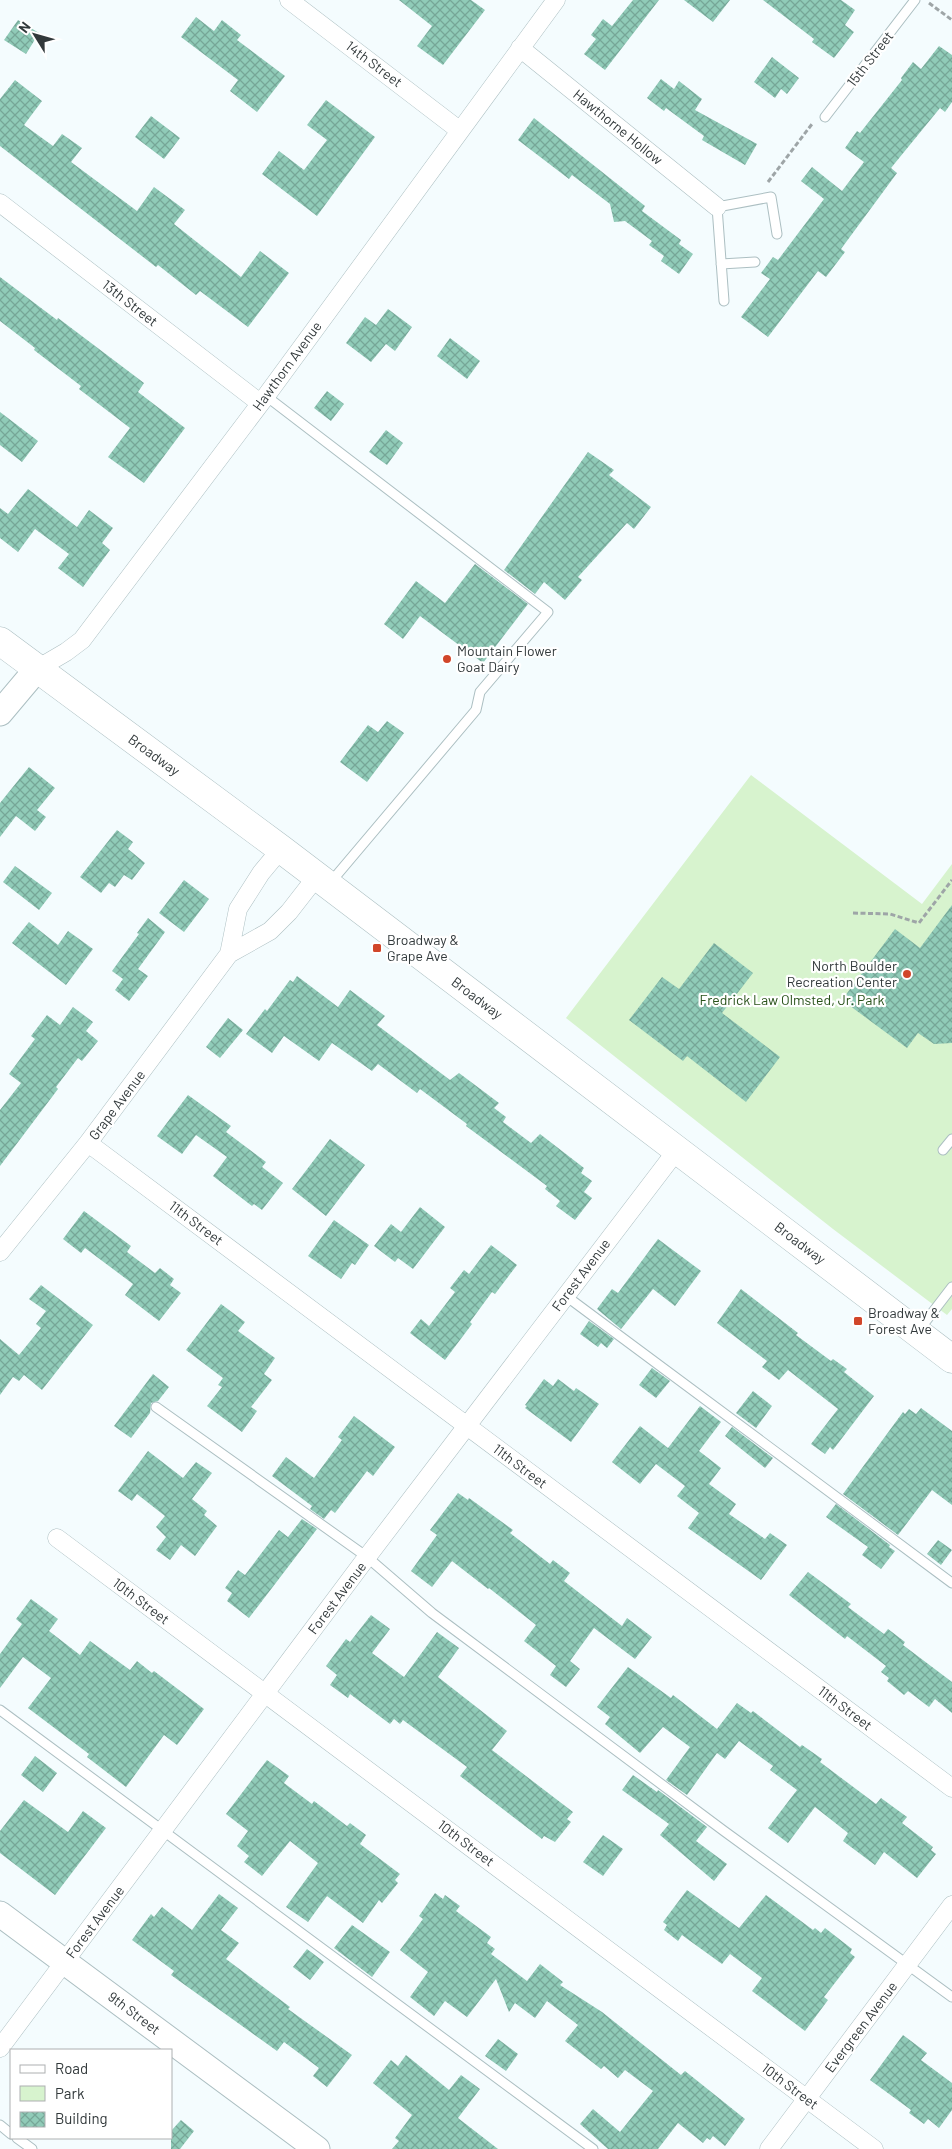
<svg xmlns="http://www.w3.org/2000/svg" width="952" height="2149" font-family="Barlow,sans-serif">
<defs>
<pattern id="building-cross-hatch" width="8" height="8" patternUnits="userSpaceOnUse" patternTransform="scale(1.25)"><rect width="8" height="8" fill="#90cbb8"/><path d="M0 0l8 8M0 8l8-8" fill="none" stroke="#76a697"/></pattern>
</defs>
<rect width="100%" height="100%" fill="#f4fcfe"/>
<path fill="#d7f3ce" d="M 751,775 L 922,904 L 952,864 L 952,1309 L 947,1315 L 833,1229 L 566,1018 Z"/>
<path fill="url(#building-cross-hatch)" d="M 399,0 L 471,0 L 485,10 L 443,65 L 417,46 L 432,26 Z
M 633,0 L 659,0 L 605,70 L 584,54 L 596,39 L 591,35 L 603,19 L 612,26 Z
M 684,0 L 730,0 L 713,22 Z
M 763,0 L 841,0 L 855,10 L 845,25 L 854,32 L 834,58 L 812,42 L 814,39 Z
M 196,17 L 214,31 L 222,20 L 241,35 L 237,40 L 285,76 L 257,112 L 230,91 L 238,80 L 181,37 Z
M 18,20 L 39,33 L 26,54 L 4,40 Z
M 939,46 L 952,55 L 952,102 L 945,112 L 940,108 L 891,168 L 897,173 L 841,249 L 845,252 L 826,277 L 818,271 L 768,337 L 741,317 L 770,279 L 761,273 L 773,257 L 778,260 L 824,199 L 801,181 L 812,167 L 842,191 L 864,162 L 845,148 L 857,131 L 860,133 L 902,80 L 901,78 L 913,62 L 921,69 Z
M 772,57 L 799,78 L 787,94 L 781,89 L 775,98 L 754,82 Z
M 661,79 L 674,89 L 679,81 L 702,99 L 695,110 L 757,144 L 745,165 L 702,140 L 704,136 L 666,108 L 664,111 L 647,98 Z
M 15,80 L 42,101 L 24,125 L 53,146 L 62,134 L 82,148 L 71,162 L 137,211 L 154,187 L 185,210 L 174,224 L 241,277 L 260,251 L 289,273 L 248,327 L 200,291 L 196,295 L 158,265 L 156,267 L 0,146 L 0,99 Z
M 326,100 L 375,137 L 317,216 L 262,174 L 279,151 L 304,170 L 327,140 L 307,125 Z
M 151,116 L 180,138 L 164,159 L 135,137 Z
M 534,118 L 645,206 L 642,211 L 681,240 L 679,244 L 693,254 L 679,274 L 661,261 L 664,256 L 649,245 L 652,241 L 625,221 L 614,222 L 610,204 L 572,175 L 569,179 L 518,140 Z
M 0,277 L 57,320 L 58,318 L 144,383 L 138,392 L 185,428 L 144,483 L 108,457 L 130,428 L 79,389 L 81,386 L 34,350 L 35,348 L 0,321 Z
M 388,309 L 412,327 L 395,351 L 386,344 L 371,362 L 346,343 L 365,317 L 376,325 Z
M 450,338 L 480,361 L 467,379 L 437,356 Z
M 327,391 L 344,404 L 331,421 L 314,408 Z
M 0,412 L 38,441 L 22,462 L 0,445 Z
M 386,430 L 403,443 L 387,465 L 369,452 Z
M 588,452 L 614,470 L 609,475 L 651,507 L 634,529 L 627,523 L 578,577 L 582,580 L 565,600 L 544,582 L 535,594 L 504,570 Z
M 28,489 L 77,527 L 89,510 L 113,528 L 102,543 L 110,550 L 83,587 L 58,568 L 69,554 L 35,529 L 18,552 L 0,538 L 0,508 L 8,514 Z
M 475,564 L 528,604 L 483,663 L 420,616 L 403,639 L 384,624 L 416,581 L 445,603 Z
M 387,721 L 404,733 L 367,782 L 340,762 L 368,725 L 378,732 Z
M 29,767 L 55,788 L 37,810 L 46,817 L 35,831 L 16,816 L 0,837 L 0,803 Z
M 117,830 L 133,842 L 128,849 L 145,863 L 132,880 L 124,875 L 115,887 L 109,883 L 101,893 L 80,877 Z
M 15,866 L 52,893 L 39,910 L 3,882 Z
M 184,880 L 209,899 L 184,932 L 159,913 Z
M 952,905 L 952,1043 L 934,1044 L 918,1033 L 907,1048 L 842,1000 L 895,929 L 920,948 Z
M 148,918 L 165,932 L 138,969 L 148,976 L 129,1001 L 115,990 L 123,979 L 112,971 L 139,934 L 137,933 Z
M 29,922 L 58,945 L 68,931 L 93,949 L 66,985 L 12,943 Z
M 714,943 L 753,973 L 722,1013 L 780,1057 L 746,1102 L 687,1056 L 683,1061 L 629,1020 L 662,977 L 679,989 Z
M 297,976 L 338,1007 L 350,990 L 385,1016 L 377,1025 L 450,1080 L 459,1073 L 499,1103 L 494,1108 L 506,1117 L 503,1122 L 531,1143 L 540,1134 L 584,1168 L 581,1173 L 592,1181 L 584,1192 L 592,1198 L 575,1220 L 556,1206 L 560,1201 L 545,1189 L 547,1186 L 466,1126 L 467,1124 L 420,1089 L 417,1093 L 378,1064 L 372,1071 L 332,1043 L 319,1061 L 284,1036 L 272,1053 L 246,1034 L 265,1009 L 267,1011 L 290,980 L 293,982 Z
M 73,1007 L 93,1022 L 86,1031 L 98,1041 L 82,1061 L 78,1058 L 56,1087 L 58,1089 L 0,1166 L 0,1110 L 21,1083 L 9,1074 L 35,1039 L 31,1036 L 47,1015 L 60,1025 Z
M 228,1018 L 243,1030 L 220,1058 L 206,1047 Z
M 188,1095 L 231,1126 L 226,1132 L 266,1162 L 262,1167 L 283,1183 L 262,1210 L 254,1204 L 252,1206 L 213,1176 L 227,1157 L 196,1135 L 182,1154 L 157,1136 Z
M 330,1139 L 365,1165 L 326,1216 L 292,1189 Z
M 420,1207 L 445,1227 L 413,1269 L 398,1258 L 395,1262 L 374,1246 L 391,1224 L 401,1232 Z
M 84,1211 L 131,1246 L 127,1252 L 155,1273 L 160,1268 L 174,1279 L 170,1285 L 181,1293 L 159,1321 L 125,1295 L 133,1284 L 85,1248 L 81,1253 L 63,1239 Z
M 334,1220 L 369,1245 L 355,1265 L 352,1263 L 341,1279 L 308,1256 Z
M 658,1239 L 701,1271 L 675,1306 L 653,1289 L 621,1329 L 597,1309 L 612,1289 L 618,1293 Z
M 491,1245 L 517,1265 L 495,1294 L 492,1292 L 470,1322 L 472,1324 L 445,1360 L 410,1333 L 421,1319 L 429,1326 L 455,1292 L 450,1288 L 464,1270 L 469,1274 Z
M 41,1285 L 93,1325 L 42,1390 L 24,1375 L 19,1381 L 13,1377 L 0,1395 L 0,1339 L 19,1355 L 41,1328 L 36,1324 L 46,1311 L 29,1299 Z
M 741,1289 L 798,1333 L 796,1335 L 831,1361 L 833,1359 L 847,1369 L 844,1372 L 874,1396 L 833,1450 L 830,1447 L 825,1454 L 811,1444 L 838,1409 L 788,1370 L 779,1380 L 762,1367 L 767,1361 L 717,1323 Z
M 221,1304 L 245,1322 L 238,1331 L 275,1358 L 264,1374 L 272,1380 L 251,1407 L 257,1411 L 242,1432 L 207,1406 L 222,1387 L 218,1385 L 223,1378 L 186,1350 Z
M 589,1321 L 614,1339 L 607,1348 L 601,1343 L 598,1347 L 580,1334 Z
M 652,1368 L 670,1381 L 656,1398 L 639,1385 Z
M 153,1374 L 169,1387 L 158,1401 L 151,1403 L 150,1413 L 131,1438 L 114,1426 Z
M 544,1379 L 553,1386 L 558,1379 L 574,1391 L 576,1388 L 599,1404 L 571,1442 L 525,1408 L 527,1406 L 525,1405 Z
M 753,1391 L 772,1406 L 756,1428 L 736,1413 Z
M 700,1406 L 721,1422 L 699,1451 L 721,1468 L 709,1484 L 736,1504 L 729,1514 L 765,1539 L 770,1533 L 787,1545 L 761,1580 L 688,1528 L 699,1513 L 677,1496 L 685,1486 L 656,1464 L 640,1484 L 612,1462 L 640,1426 L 668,1448 Z
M 921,1408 L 952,1431 L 952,1505 L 932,1490 L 898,1535 L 843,1494 L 903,1412 L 905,1414 L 909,1409 L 916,1414 Z
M 354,1416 L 395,1447 L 373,1476 L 367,1471 L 335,1513 L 331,1510 L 324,1519 L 310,1509 L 312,1506 L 272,1476 L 286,1457 L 314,1478 L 342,1440 L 338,1437 Z
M 732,1427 L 773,1458 L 765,1468 L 725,1436 Z
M 148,1451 L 183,1478 L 196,1462 L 212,1473 L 192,1499 L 207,1511 L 204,1515 L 217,1526 L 195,1556 L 181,1545 L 170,1560 L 156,1550 L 166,1537 L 156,1527 L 165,1516 L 137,1494 L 132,1501 L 118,1491 Z
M 458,1493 L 468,1500 L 469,1498 L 513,1530 L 510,1533 L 550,1564 L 553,1560 L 570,1573 L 564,1581 L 622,1626 L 627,1618 L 652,1637 L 635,1659 L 594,1628 L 570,1661 L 580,1669 L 566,1687 L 550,1675 L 556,1666 L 524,1641 L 536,1625 L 489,1588 L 488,1589 L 452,1561 L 432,1587 L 411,1571 L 437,1535 L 430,1530 Z
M 836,1504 L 890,1545 L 889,1547 L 895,1551 L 881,1569 L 862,1555 L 868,1547 L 826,1517 Z
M 302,1519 L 317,1529 L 249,1618 L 227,1601 L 232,1593 L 225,1588 L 238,1570 L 245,1575 L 279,1530 L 288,1537 Z
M 938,1540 L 952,1550 L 941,1565 L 927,1554 Z
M 808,1572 L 851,1604 L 848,1607 L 884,1634 L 888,1629 L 905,1642 L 903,1645 L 952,1682 L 952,1713 L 935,1699 L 929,1707 L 908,1691 L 904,1695 L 887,1681 L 889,1678 L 881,1672 L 886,1666 L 847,1636 L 845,1639 L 789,1595 Z
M 31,1599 L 58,1619 L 49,1631 L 80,1655 L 90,1641 L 130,1670 L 137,1661 L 152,1673 L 154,1671 L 204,1709 L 177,1745 L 164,1735 L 126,1787 L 87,1757 L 89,1754 L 28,1708 L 51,1678 L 23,1657 L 0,1688 L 0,1654 L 22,1624 L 16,1619 Z
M 371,1615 L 390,1629 L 372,1653 L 404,1677 L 437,1632 L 459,1648 L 438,1677 L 507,1731 L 492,1750 L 573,1812 L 567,1819 L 571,1822 L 555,1842 L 544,1836 L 542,1839 L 460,1776 L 467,1767 L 403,1720 L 400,1724 L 394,1719 L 390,1724 L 350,1694 L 348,1698 L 330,1685 L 337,1675 L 326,1666 L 346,1639 L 350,1642 Z
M 628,1667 L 671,1698 L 673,1695 L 717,1729 L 737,1703 L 751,1713 L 753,1711 L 800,1747 L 802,1745 L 822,1759 L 820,1762 L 876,1804 L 881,1798 L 907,1817 L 902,1823 L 933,1847 L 931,1850 L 936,1854 L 917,1878 L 884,1852 L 875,1865 L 843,1841 L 848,1833 L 815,1807 L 788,1843 L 768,1828 L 797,1790 L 770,1770 L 773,1766 L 739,1741 L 725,1759 L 717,1753 L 687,1795 L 666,1780 L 690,1747 L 663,1727 L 640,1753 L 605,1724 L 610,1717 L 597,1707 Z
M 35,1756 L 57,1773 L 43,1792 L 21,1775 Z
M 267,1760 L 289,1776 L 284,1783 L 312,1804 L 314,1801 L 347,1826 L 350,1823 L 366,1835 L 360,1844 L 400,1874 L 395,1880 L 398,1883 L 382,1903 L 379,1900 L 363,1923 L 327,1896 L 308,1922 L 286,1907 L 318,1863 L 290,1841 L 262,1876 L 244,1862 L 249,1856 L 237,1846 L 248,1831 L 226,1814 Z
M 633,1775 L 657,1792 L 658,1790 L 707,1827 L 696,1841 L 727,1864 L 714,1881 L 660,1835 L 669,1824 L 622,1790 Z
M 24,1800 L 68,1832 L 83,1811 L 106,1828 L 55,1895 L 0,1853 L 0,1831 Z
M 603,1835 L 623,1849 L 603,1876 L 583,1862 Z
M 687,1890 L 739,1928 L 766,1895 L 813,1930 L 815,1928 L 821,1933 L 825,1928 L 852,1949 L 850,1953 L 855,1957 L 824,1997 L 828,2000 L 805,2031 L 752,1991 L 762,1978 L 730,1954 L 722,1964 L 686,1938 L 682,1935 L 678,1941 L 664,1930 L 667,1925 L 663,1922 Z
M 435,1893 L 443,1899 L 445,1895 L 460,1906 L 456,1911 L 491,1937 L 487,1943 L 495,1949 L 491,1954 L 527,1981 L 540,1964 L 563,1982 L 560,1985 L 602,2012 L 681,2075 L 685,2071 L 745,2119 L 725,2146 L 713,2136 L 710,2140 L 707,2138 L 703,2143 L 678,2123 L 658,2149 L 608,2149 L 580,2124 L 593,2109 L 620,2132 L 653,2091 L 625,2070 L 618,2078 L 604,2066 L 601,2069 L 565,2041 L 578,2025 L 547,2001 L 535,2018 L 515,2003 L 509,2012 L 496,1979 L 467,2017 L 445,2001 L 434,2016 L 410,1997 L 428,1972 L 400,1950 L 423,1919 L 419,1916 Z
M 219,1894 L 238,1908 L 221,1930 L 239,1943 L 226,1959 L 290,2007 L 288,2009 L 352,2055 L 327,2087 L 313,2076 L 319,2068 L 284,2042 L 277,2051 L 171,1975 L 174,1971 L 132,1940 L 151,1914 L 154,1917 L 162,1907 L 192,1930 Z
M 352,1925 L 390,1952 L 372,1977 L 334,1948 Z
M 307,1949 L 324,1962 L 310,1980 L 293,1967 Z
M 903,2035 L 927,2053 L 921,2060 L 952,2083 L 952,2110 L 939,2128 L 928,2119 L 924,2124 L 909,2113 L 911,2110 L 870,2080 Z
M 498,2039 L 518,2054 L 506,2071 L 485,2056 Z
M 406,2055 L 449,2090 L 461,2075 L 480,2089 L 458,2118 L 498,2149 L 392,2149 L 399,2141 L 395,2138 L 412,2115 L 373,2083 L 391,2060 L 398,2066 Z
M 181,2120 L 194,2131 L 180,2149 L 171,2149 L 171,2131 Z"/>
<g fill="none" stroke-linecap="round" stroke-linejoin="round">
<defs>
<path id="lane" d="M 825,117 L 915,0
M 721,264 L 755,262
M 724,301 L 717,207 L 771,197 L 777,234
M 266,396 L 548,612 L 480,692 L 476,710 L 330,883
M 943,1150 L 952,1139
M 566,1296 L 952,1583
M 919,1330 L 952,1287
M 156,1407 L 367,1557 L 432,1613 L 724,1831 L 952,1997
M 0,1710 L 593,2149
M 0,2125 L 11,2134
M 17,2138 L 32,2149"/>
<path id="street" d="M 289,0 L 459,130
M 520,48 L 717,207
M 0,203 L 260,403
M 37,669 L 66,652 L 82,640 L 266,396 L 556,0
M 229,954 L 238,909 L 261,873 L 281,849
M 88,1143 L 952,1788
M 0,1252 L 88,1143 L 229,954 L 270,931 L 289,912 L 317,876
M 57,1538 L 874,2149
M 0,2048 L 367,1557 L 677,1150
M 769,2149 L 952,1905"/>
<path id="secondary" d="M 0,713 L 37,669
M 0,1914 L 317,2149"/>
<path id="primary" d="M 0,641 L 281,849 L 952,1359"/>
</defs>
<use href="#lane" stroke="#acbfc2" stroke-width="11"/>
<use href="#street" stroke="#acbfc2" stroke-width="19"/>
<use href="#secondary" stroke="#acbfc2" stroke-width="27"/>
<use href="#primary" stroke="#acbfc2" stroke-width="29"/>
<path stroke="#9ea5a7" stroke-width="3" stroke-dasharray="5 2.5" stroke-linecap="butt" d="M 929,3 L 952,20
M 768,182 L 812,124
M 853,913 L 890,914 L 919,923 L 952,880"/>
<use href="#lane" stroke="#fff" stroke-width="9"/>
<use href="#street" stroke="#fff" stroke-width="18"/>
<use href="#secondary" stroke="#fff" stroke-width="25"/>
<use href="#primary" stroke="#fff" stroke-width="28"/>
</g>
<g fill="#d1462a" stroke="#fff" stroke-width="2">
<circle cx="447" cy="659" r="5"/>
<rect x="372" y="943" width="10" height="10" rx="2.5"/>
<circle cx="907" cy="974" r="5"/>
<rect x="853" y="1316" width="10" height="10" rx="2.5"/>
</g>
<g text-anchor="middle" stroke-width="4.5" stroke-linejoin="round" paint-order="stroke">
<g font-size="14" fill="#32393b" stroke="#fff">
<text transform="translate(870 59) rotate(-52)" y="5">15th Street</text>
<text transform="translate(374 64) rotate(37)" y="5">14th Street</text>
<text transform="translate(618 127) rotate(39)" y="5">Hawthorne Hollow</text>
<text transform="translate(130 303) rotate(38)" y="5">13th Street</text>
<text transform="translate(287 366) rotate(-54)" y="5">Hawthorn Avenue</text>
<text transform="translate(154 755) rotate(36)" y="5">Broadway</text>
<text transform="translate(477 998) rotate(37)" y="5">Broadway</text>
<text transform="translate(117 1105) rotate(-53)" y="5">Grape Avenue</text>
<text transform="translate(196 1223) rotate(37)" y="5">11th Street</text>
<text transform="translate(800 1243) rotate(37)" y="5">Broadway</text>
<text transform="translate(581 1275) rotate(-53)" y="5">Forest Avenue</text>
<text transform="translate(520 1466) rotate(37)" y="5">11th Street</text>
<text transform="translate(337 1598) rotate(-53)" y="5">Forest Avenue</text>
<text transform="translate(141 1601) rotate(37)" y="5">10th Street</text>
<text transform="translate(845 1708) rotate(37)" y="5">11th Street</text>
<text transform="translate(466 1843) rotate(37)" y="5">10th Street</text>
<text transform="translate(95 1922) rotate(-53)" y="5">Forest Avenue</text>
<text transform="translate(134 2013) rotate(37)" y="5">9th Street</text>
<text transform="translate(861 2027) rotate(-53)" y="5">Evergreen Avenue</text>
<text transform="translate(790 2086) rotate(37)" y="5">10th Street</text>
</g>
<g font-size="14" fill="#32393b" stroke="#fff" text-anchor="start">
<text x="457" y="656">Mountain Flower<tspan x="457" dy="16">Goat Dairy</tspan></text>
<text x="387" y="945">Broadway &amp;<tspan x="387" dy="16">Grape Ave</tspan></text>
<text x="897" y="971" text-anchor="end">North Boulder<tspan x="897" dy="16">Recreation Center</tspan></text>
<text x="868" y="1318">Broadway &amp;<tspan x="868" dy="16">Forest Ave</tspan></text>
</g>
<g font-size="14" fill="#285119" stroke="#fff">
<text x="792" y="1005">Fredrick Law Olmsted, Jr. Park</text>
</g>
</g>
<rect x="10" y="2049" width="162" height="90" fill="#ffffff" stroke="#adb0b1"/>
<rect x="20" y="2065" width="25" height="8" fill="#ffffff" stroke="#adb0b1"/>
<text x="55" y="2074" font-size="15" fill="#32393b">Road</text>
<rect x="20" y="2086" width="25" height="15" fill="#d7f3ce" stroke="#adb0b1"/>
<text x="55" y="2099" font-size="15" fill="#32393b">Park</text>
<rect x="20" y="2112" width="25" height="15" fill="url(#building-cross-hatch)" stroke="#adb0b1"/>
<text x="55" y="2124" font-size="15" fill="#32393b">Building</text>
<g transform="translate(35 35) rotate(307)" stroke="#ffffff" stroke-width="4" paint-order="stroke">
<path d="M0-4L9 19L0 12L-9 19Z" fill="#32393b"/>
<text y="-8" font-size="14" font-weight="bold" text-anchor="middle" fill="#32393b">N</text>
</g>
</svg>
